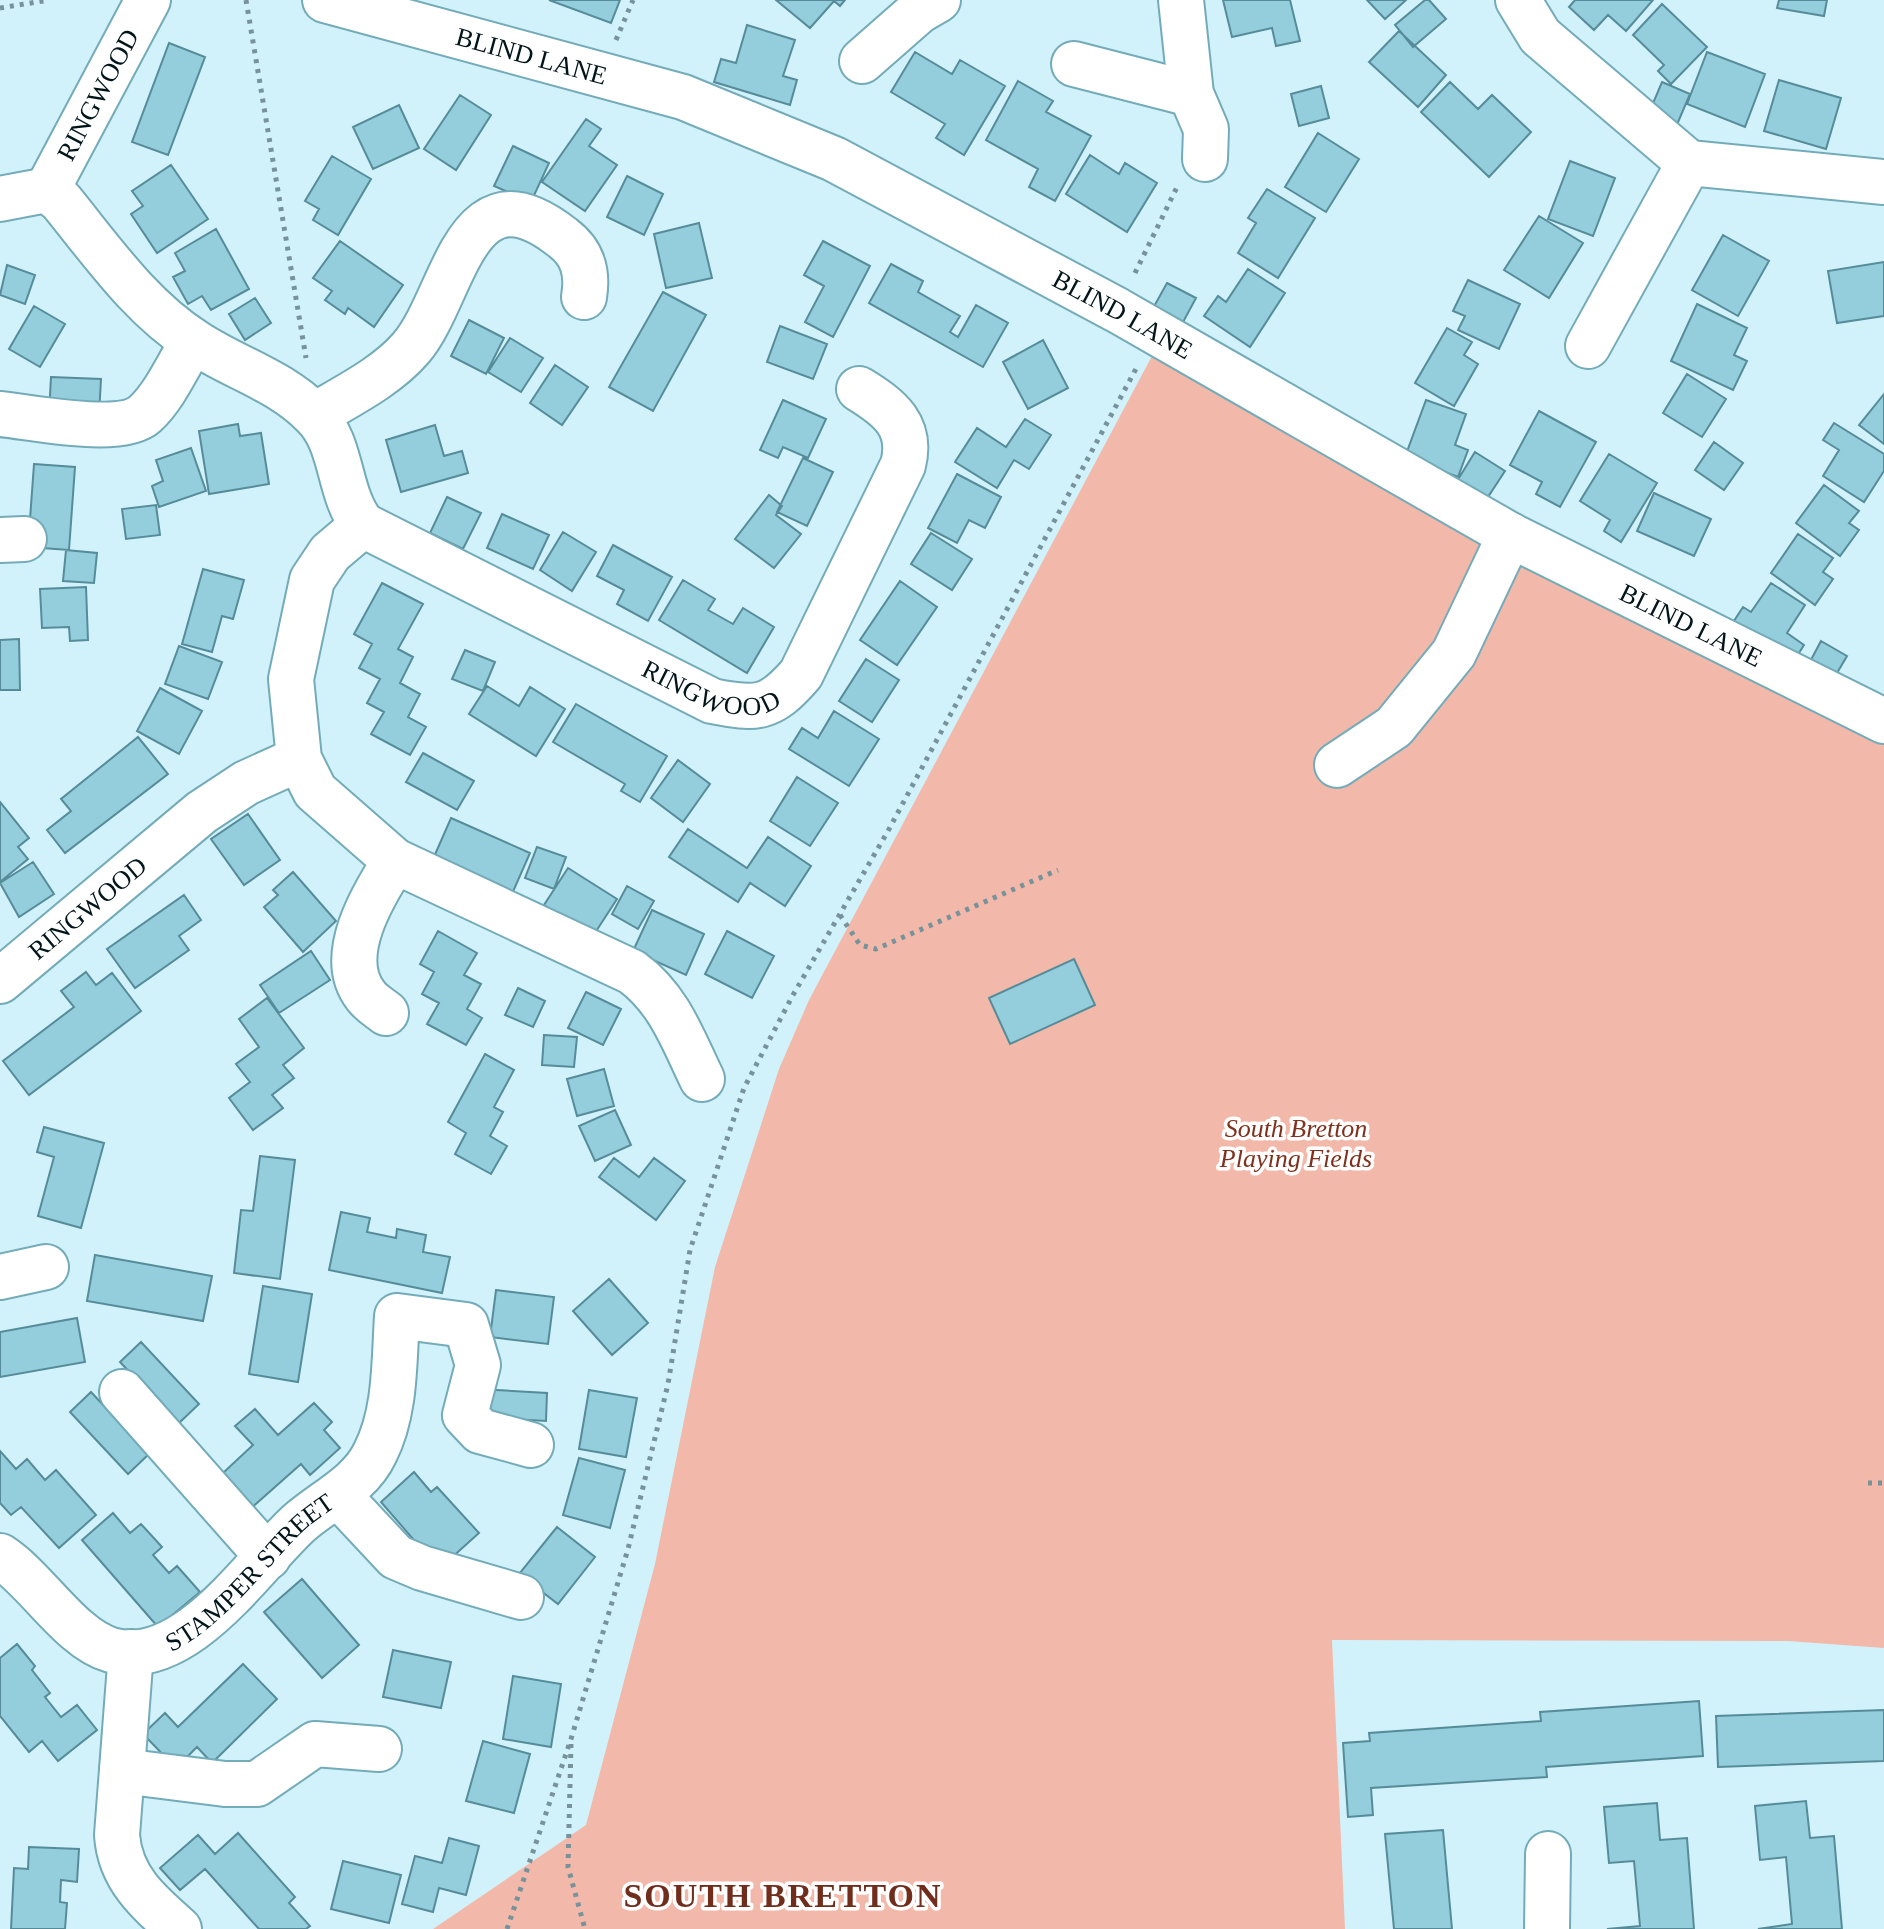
<svg xmlns="http://www.w3.org/2000/svg" width="1884" height="1929" font-family="Georgia,serif">
<rect width="100%" height="100%" fill="#d1f2fb"/>
<path fill="#f2b9aa" d="M 1152,356 L 1517,559 L 1884,732 L 1884,1648 L 1788,1641 L 1332,1640 L 1345,1929 L 433,1929 L 586,1825 L 655,1564 L 715,1267 L 779,1069 L 809,1000 Z"/>
<path fill="#94cddb" stroke="#568c9a" stroke-width="2" d="M 549,0 L 620,0 L 611,23 Z
M 776,0 L 845,0 L 840,6 L 834,1 L 810,28 Z
M 1223,0 L 1290,0 L 1300,41 L 1276,46 L 1272,28 L 1232,37 Z
M 1367,0 L 1406,0 L 1385,19 Z
M 1425,0 L 1429,0 L 1446,19 L 1413,47 L 1395,25 Z
M 1575,0 L 1653,0 L 1626,31 L 1608,15 L 1594,30 L 1569,7 Z
M 1779,0 L 1827,0 L 1824,16 L 1777,8 Z
M 1662,4 L 1707,47 L 1671,84 L 1658,71 L 1664,65 L 1633,35 Z
M 747,25 L 795,40 L 783,76 L 797,80 L 790,105 L 714,82 L 721,59 L 736,63 Z
M 1399,31 L 1446,75 L 1418,107 L 1369,62 Z
M 169,43 L 205,57 L 168,155 L 132,142 Z
M 915,52 L 952,74 L 960,60 L 1005,86 L 964,155 L 936,138 L 945,124 L 891,92 Z
M 1707,52 L 1765,74 L 1745,127 L 1687,104 Z
M 1779,80 L 1841,98 L 1826,149 L 1764,131 Z
M 1018,81 L 1053,101 L 1046,112 L 1091,136 L 1055,201 L 1029,187 L 1038,169 L 986,140 Z
M 1450,82 L 1478,109 L 1492,95 L 1531,132 L 1489,177 L 1421,112 Z
M 1662,82 L 1690,94 L 1676,127 L 1648,115 Z
M 1321,86 L 1329,118 L 1299,126 L 1291,94 Z
M 460,95 L 491,115 L 456,170 L 424,149 Z
M 399,105 L 419,148 L 373,169 L 353,127 Z
M 586,119 L 601,129 L 589,146 L 617,165 L 585,211 L 542,182 Z
M 1318,133 L 1359,159 L 1326,212 L 1285,187 Z
M 513,146 L 549,163 L 531,202 L 494,186 Z
M 1090,155 L 1119,174 L 1125,163 L 1157,183 L 1127,232 L 1066,194 Z
M 332,156 L 371,179 L 338,235 L 313,220 L 319,209 L 305,201 Z
M 1570,161 L 1615,178 L 1593,236 L 1548,219 Z
M 171,165 L 208,219 L 157,253 L 131,214 L 143,206 L 132,191 Z
M 627,176 L 663,194 L 644,235 L 607,217 Z
M 1267,189 L 1315,218 L 1278,278 L 1238,253 L 1256,223 L 1248,218 Z
M 1539,216 L 1583,243 L 1549,298 L 1504,270 Z
M 699,223 L 712,278 L 666,288 L 654,234 Z
M 216,229 L 249,289 L 211,310 L 202,296 L 188,304 L 173,277 L 185,271 L 175,253 Z
M 1723,235 L 1769,261 L 1738,316 L 1692,290 Z
M 340,241 L 403,285 L 374,327 L 348,308 L 345,314 L 325,300 L 332,291 L 313,278 Z
M 823,241 L 870,266 L 833,337 L 805,322 L 824,286 L 804,275 Z
M 1884,262 L 1884,316 L 1837,323 L 1828,271 Z
M 891,264 L 923,281 L 918,292 L 960,316 L 950,332 L 958,337 L 976,305 L 1008,323 L 983,367 L 869,303 Z
M 7,265 L 35,275 L 25,304 L 0,295 Z
M 1248,269 L 1285,293 L 1250,347 L 1204,316 L 1218,296 L 1226,302 Z
M 1468,280 L 1520,304 L 1499,349 L 1458,330 L 1465,316 L 1453,311 Z
M 1167,283 L 1196,298 L 1181,326 L 1152,310 Z
M 663,292 L 706,315 L 653,411 L 609,387 Z
M 255,298 L 271,323 L 245,340 L 229,314 Z
M 1697,304 L 1747,328 L 1734,355 L 1747,361 L 1733,390 L 1671,361 Z
M 34,306 L 65,324 L 40,367 L 9,349 Z
M 469,320 L 504,338 L 486,374 L 451,356 Z
M 780,326 L 827,344 L 813,379 L 767,362 Z
M 1447,328 L 1472,342 L 1464,355 L 1478,364 L 1454,406 L 1415,383 Z
M 510,338 L 543,358 L 521,392 L 488,372 Z
M 1043,340 L 1068,388 L 1028,409 L 1003,362 Z
M 555,365 L 588,387 L 562,425 L 530,403 Z
M 1687,374 L 1726,399 L 1702,437 L 1663,413 Z
M 51,377 L 101,379 L 99,415 L 49,414 Z
M 1884,394 L 1884,444 L 1859,425 Z
M 783,400 L 826,419 L 808,458 L 783,447 L 778,458 L 760,450 Z
M 1426,400 L 1466,414 L 1455,445 L 1468,450 L 1458,477 L 1405,457 Z
M 1539,411 L 1596,442 L 1560,507 L 1536,494 L 1542,482 L 1510,465 Z
M 1025,419 L 1051,435 L 1029,469 L 1014,460 L 997,488 L 955,462 L 977,428 L 1006,447 Z
M 1834,423 L 1884,454 L 1884,471 L 1864,502 L 1823,476 L 1839,450 L 1823,440 Z
M 238,424 L 240,436 L 261,433 L 269,484 L 209,494 L 199,431 Z
M 435,425 L 444,456 L 462,451 L 468,473 L 401,492 L 386,440 Z
M 1714,442 L 1743,463 L 1724,490 L 1695,470 Z
M 191,448 L 206,491 L 159,507 L 152,486 L 163,481 L 156,460 Z
M 1475,452 L 1505,471 L 1486,500 L 1457,481 Z
M 1609,454 L 1657,483 L 1621,542 L 1604,531 L 1610,520 L 1580,501 Z
M 803,458 L 833,472 L 807,526 L 777,512 Z
M 34,464 L 75,467 L 69,550 L 28,547 Z
M 957,474 L 1001,497 L 985,528 L 969,520 L 957,543 L 928,528 Z
M 1824,485 L 1859,511 L 1849,523 L 1859,530 L 1840,556 L 1796,523 Z
M 1654,493 L 1711,519 L 1694,556 L 1637,531 Z
M 769,495 L 782,506 L 776,515 L 801,534 L 774,568 L 735,539 Z
M 447,497 L 481,513 L 463,549 L 430,533 Z
M 156,505 L 160,535 L 126,539 L 122,509 Z
M 502,514 L 549,535 L 533,569 L 487,548 Z
M 563,532 L 596,552 L 572,591 L 540,570 Z
M 931,533 L 972,559 L 952,590 L 911,564 Z
M 1798,534 L 1833,558 L 1823,572 L 1833,579 L 1815,605 L 1771,573 Z
M 613,545 L 672,577 L 648,621 L 617,604 L 624,590 L 597,576 Z
M 66,550 L 97,553 L 94,583 L 63,581 Z
M 203,569 L 244,580 L 233,619 L 222,616 L 212,652 L 182,644 Z
M 683,580 L 715,599 L 708,610 L 733,624 L 743,608 L 774,627 L 747,673 L 659,620 Z
M 900,581 L 937,607 L 897,665 L 860,640 Z
M 382,583 L 423,604 L 398,649 L 413,657 L 400,683 L 420,694 L 408,717 L 426,727 L 410,755 L 371,734 L 384,712 L 367,703 L 380,679 L 359,668 L 372,644 L 354,634 Z
M 1771,583 L 1805,605 L 1787,633 L 1804,645 L 1790,667 L 1730,627 L 1743,607 L 1751,612 Z
M 86,587 L 88,640 L 70,641 L 69,627 L 42,628 L 40,589 Z
M 19,639 L 20,690 L 0,690 L 0,640 Z
M 1821,641 L 1847,656 L 1830,685 L 1805,671 Z
M 179,646 L 222,662 L 208,699 L 165,684 Z
M 465,650 L 495,662 L 483,691 L 452,679 Z
M 866,659 L 899,680 L 872,722 L 839,701 Z
M 487,686 L 519,706 L 530,687 L 565,709 L 536,756 L 469,714 Z
M 160,688 L 202,711 L 179,754 L 137,731 Z
M 576,704 L 667,756 L 640,802 L 621,791 L 625,784 L 553,742 Z
M 834,711 L 879,739 L 849,786 L 789,749 L 802,728 L 818,738 Z
M 138,737 L 168,774 L 65,853 L 47,830 L 71,811 L 61,799 Z
M 423,753 L 474,781 L 457,810 L 406,782 Z
M 678,760 L 710,784 L 683,822 L 651,798 Z
M 797,777 L 838,803 L 810,846 L 770,821 Z
M 0,802 L 29,838 L 18,847 L 28,859 L 0,882 Z
M 248,814 L 280,860 L 244,885 L 211,839 Z
M 451,818 L 530,853 L 512,894 L 433,859 Z
M 688,829 L 747,868 L 768,837 L 811,866 L 785,906 L 750,883 L 738,902 L 669,857 Z
M 537,847 L 566,857 L 554,889 L 525,878 Z
M 33,862 L 54,894 L 19,917 L 0,883 Z
M 568,868 L 617,899 L 593,936 L 544,905 Z
M 293,872 L 336,921 L 303,952 L 264,907 L 278,895 L 273,890 Z
M 627,886 L 654,901 L 638,929 L 612,914 Z
M 184,895 L 201,920 L 179,936 L 189,950 L 135,988 L 107,949 Z
M 652,910 L 704,934 L 686,975 L 633,951 Z
M 438,931 L 477,953 L 464,975 L 481,984 L 467,1009 L 482,1018 L 466,1045 L 427,1024 L 439,1003 L 422,994 L 434,972 L 420,964 Z
M 727,931 L 774,956 L 752,998 L 705,974 Z
M 311,951 L 330,980 L 279,1013 L 260,985 Z
M 1074,959 L 1095,1005 L 1010,1044 L 989,998 Z
M 86,972 L 96,985 L 112,973 L 141,1011 L 29,1095 L 3,1061 L 74,1007 L 61,991 Z
M 518,988 L 545,1001 L 533,1027 L 505,1015 Z
M 586,992 L 621,1009 L 603,1045 L 568,1028 Z
M 267,998 L 304,1048 L 283,1065 L 294,1078 L 272,1095 L 283,1108 L 253,1130 L 229,1098 L 250,1082 L 236,1064 L 259,1047 L 239,1019 Z
M 544,1035 L 577,1037 L 574,1067 L 542,1065 Z
M 485,1054 L 514,1070 L 494,1107 L 503,1112 L 490,1136 L 507,1146 L 491,1174 L 455,1154 L 466,1133 L 448,1122 Z
M 604,1069 L 614,1106 L 577,1116 L 567,1079 Z
M 615,1110 L 631,1145 L 595,1161 L 579,1126 Z
M 44,1127 L 104,1143 L 81,1228 L 38,1216 L 54,1157 L 37,1152 Z
M 260,1156 L 295,1160 L 280,1279 L 234,1273 L 241,1210 L 253,1211 Z
M 614,1158 L 639,1177 L 654,1158 L 685,1181 L 656,1220 L 599,1177 Z
M 341,1212 L 370,1218 L 367,1232 L 396,1238 L 397,1229 L 426,1235 L 423,1252 L 450,1257 L 442,1293 L 329,1270 Z
M 95,1255 L 212,1276 L 203,1321 L 87,1301 Z
M 609,1279 L 648,1323 L 612,1355 L 573,1311 Z
M 263,1286 L 312,1294 L 298,1382 L 249,1374 Z
M 496,1290 L 554,1297 L 548,1344 L 490,1337 Z
M 77,1318 L 85,1362 L 0,1377 L 0,1332 Z
M 141,1342 L 199,1404 L 178,1424 L 120,1362 Z
M 479,1389 L 547,1393 L 546,1421 L 478,1417 Z
M 589,1390 L 637,1398 L 626,1457 L 579,1449 Z
M 91,1392 L 149,1454 L 128,1474 L 70,1412 Z
M 314,1403 L 332,1422 L 324,1430 L 340,1448 L 310,1475 L 301,1464 L 239,1519 L 209,1486 L 253,1445 L 235,1426 L 255,1409 L 278,1435 Z
M 0,1451 L 16,1469 L 27,1459 L 45,1480 L 56,1470 L 96,1515 L 59,1548 L 21,1507 L 11,1515 L 0,1503 Z
M 579,1458 L 625,1470 L 610,1528 L 563,1515 Z
M 414,1472 L 431,1492 L 437,1487 L 479,1533 L 439,1569 L 381,1502 Z
M 113,1513 L 130,1533 L 141,1524 L 162,1547 L 153,1555 L 169,1573 L 177,1566 L 200,1592 L 158,1627 L 82,1540 Z
M 557,1527 L 595,1557 L 558,1604 L 519,1574 Z
M 302,1579 L 359,1645 L 322,1678 L 264,1612 Z
M 17,1644 L 35,1666 L 32,1670 L 50,1693 L 45,1697 L 61,1717 L 77,1705 L 97,1730 L 58,1761 L 42,1741 L 29,1752 L 0,1716 L 0,1658 Z
M 393,1650 L 451,1662 L 441,1708 L 383,1697 Z
M 243,1664 L 277,1699 L 212,1763 L 197,1747 L 176,1768 L 143,1734 L 165,1713 L 178,1727 Z
M 513,1676 L 561,1684 L 551,1747 L 503,1739 Z
M 1699,1701 L 1703,1756 L 1546,1767 L 1547,1777 L 1371,1788 L 1373,1815 L 1348,1817 L 1343,1743 L 1370,1741 L 1369,1733 L 1541,1721 L 1540,1712 Z
M 1884,1710 L 1884,1761 L 1718,1767 L 1716,1716 Z
M 483,1741 L 530,1754 L 514,1813 L 466,1801 Z
M 1806,1801 L 1810,1838 L 1834,1836 L 1842,1929 L 1758,1929 L 1792,1924 L 1786,1857 L 1760,1860 L 1755,1806 Z
M 1657,1803 L 1660,1840 L 1687,1838 L 1694,1929 L 1607,1929 L 1640,1926 L 1634,1861 L 1609,1863 L 1604,1807 Z
M 1443,1830 L 1452,1929 L 1394,1929 L 1385,1834 Z
M 238,1833 L 295,1897 L 289,1903 L 310,1926 L 306,1929 L 259,1929 L 205,1869 L 180,1890 L 160,1868 L 198,1835 L 215,1854 Z
M 449,1838 L 479,1846 L 466,1895 L 439,1888 L 433,1912 L 402,1904 L 415,1856 L 442,1863 Z
M 29,1847 L 79,1849 L 77,1882 L 61,1880 L 60,1902 L 67,1903 L 65,1929 L 11,1929 L 14,1868 L 28,1869 Z
M 343,1861 L 401,1875 L 389,1923 L 331,1909 Z"/>
<g fill="none" stroke-linecap="round" stroke-linejoin="round">
<defs>
<g id="minor">
<path id="s1" d="M 325,0 L 683,97 L 834,159 L 1117,310 L 1510,535 L 1884,721"/>
<path d="M 1181,0 L 1191,94 L 1206,129 L 1205,159"/>
<path d="M 1518,0 L 1540,36 L 1689,163 L 1884,182"/>
<path d="M 862,61 L 919,11 L 938,0"/>
<path d="M 1074,64 L 1191,94"/>
<path id="s2" d="M 47,190 L 148,0"/>
<path id="s3" d="M 0,199 L 47,190 L 61,201 C 101,250 140,307 195,342 C 234,368 280,380 314,415 C 344,444 337,493 363,525 L 712,701 C 757,710 770,710 801,674 L 903,465 C 913,426 890,408 859,389"/>
<path d="M 1588,346 L 1689,163"/>
<path d="M 0,414 C 32,417 121,436 145,414 C 165,396 179,363 193,341"/>
<path d="M 315,415 C 347,396 386,377 411,348 C 455,297 464,159 563,238 C 583,253 588,273 584,297"/>
<path d="M 363,525 L 330,553 L 312,580 L 291,679 L 299,759 L 315,791 L 395,861 L 632,972 C 669,999 683,1040 702,1079"/>
<path d="M 0,540 L 24,539"/>
<path d="M 1337,765 L 1394,727 L 1454,653 L 1510,535"/>
<path id="s4" d="M 0,981 L 202,812 L 246,783 L 299,759"/>
<path d="M 386,1013 C 380,1008 371,1003 366,996 C 335,957 373,895 395,861"/>
<path d="M 0,1277 L 46,1267"/>
<path d="M 122,1392 L 268,1557"/>
<path d="M 338,1495 L 396,1557 L 422,1568 L 521,1597"/>
<path id="s5" d="M 0,1556 C 37,1580 70,1638 111,1650 C 185,1671 253,1565 299,1523 C 324,1501 360,1485 375,1453 C 396,1412 394,1362 397,1316 L 466,1325 L 478,1365 L 465,1415 L 480,1431 L 531,1445"/>
<path d="M 131,1652 L 117,1835 C 120,1878 148,1902 179,1929"/>
<path d="M 122,1771 L 225,1784 L 257,1784 L 315,1744 L 379,1749"/>
<path d="M 1547,1929 L 1548,1854"/>
</g>
</defs>
<use href="#minor" stroke="#74abb9" stroke-width="48"/>
<path stroke="#77929a" stroke-width="5" stroke-dasharray="4 6" stroke-linecap="butt" d="M 246,0 L 306,358
M 0,8 L 49,0
M 616,40 L 633,0
M 1135,273 L 1178,185
M 840,915 L 860,945 L 876,949 L 1058,870
M 1868,1483 L 1884,1483
M 571,1744 L 568,1867 L 585,1929
M 507,1929 L 571,1739 L 628,1549 L 668,1384 L 690,1250 L 744,1088 L 793,995 L 888,831 L 1138,365"/>
<use href="#minor" stroke="#fff" stroke-width="44"/>
</g>
<g text-anchor="middle" stroke-width="7" stroke-linejoin="round" paint-order="stroke">
<g font-size="26" fill="#01151a" stroke="#fff">
<text dy="9" stroke="none"><textPath href="#s1" startOffset="214">BLIND LANE</textPath></text>
<text dy="9" stroke="none"><textPath href="#s2" startOffset="108">RINGWOOD</textPath></text>
<text dy="9" stroke="none"><textPath href="#s1" startOffset="862">BLIND LANE</textPath></text>
<text dy="9" stroke="none"><textPath href="#s1" startOffset="1510">BLIND LANE</textPath></text>
<text dy="9" stroke="none"><textPath href="#s3" startOffset="910">RINGWOOD</textPath></text>
<text dy="9" stroke="none"><textPath href="#s4" startOffset="114">RINGWOOD</textPath></text>
<text dy="9" stroke="none"><textPath href="#s5" startOffset="314">STAMPER STREET</textPath></text>
</g>
<g font-size="26" font-style="italic" fill="#7f311d" stroke="#fff">
<text x="1296" y="1137">South Bretton<tspan x="1296" dy="30">Playing Fields</tspan></text>
</g>
<g font-size="34" font-weight="bold" letter-spacing="2" fill="#712d1c" stroke="#fff">
<text x="783" y="1907">SOUTH BRETTON</text>
</g>
</g>
</svg>
